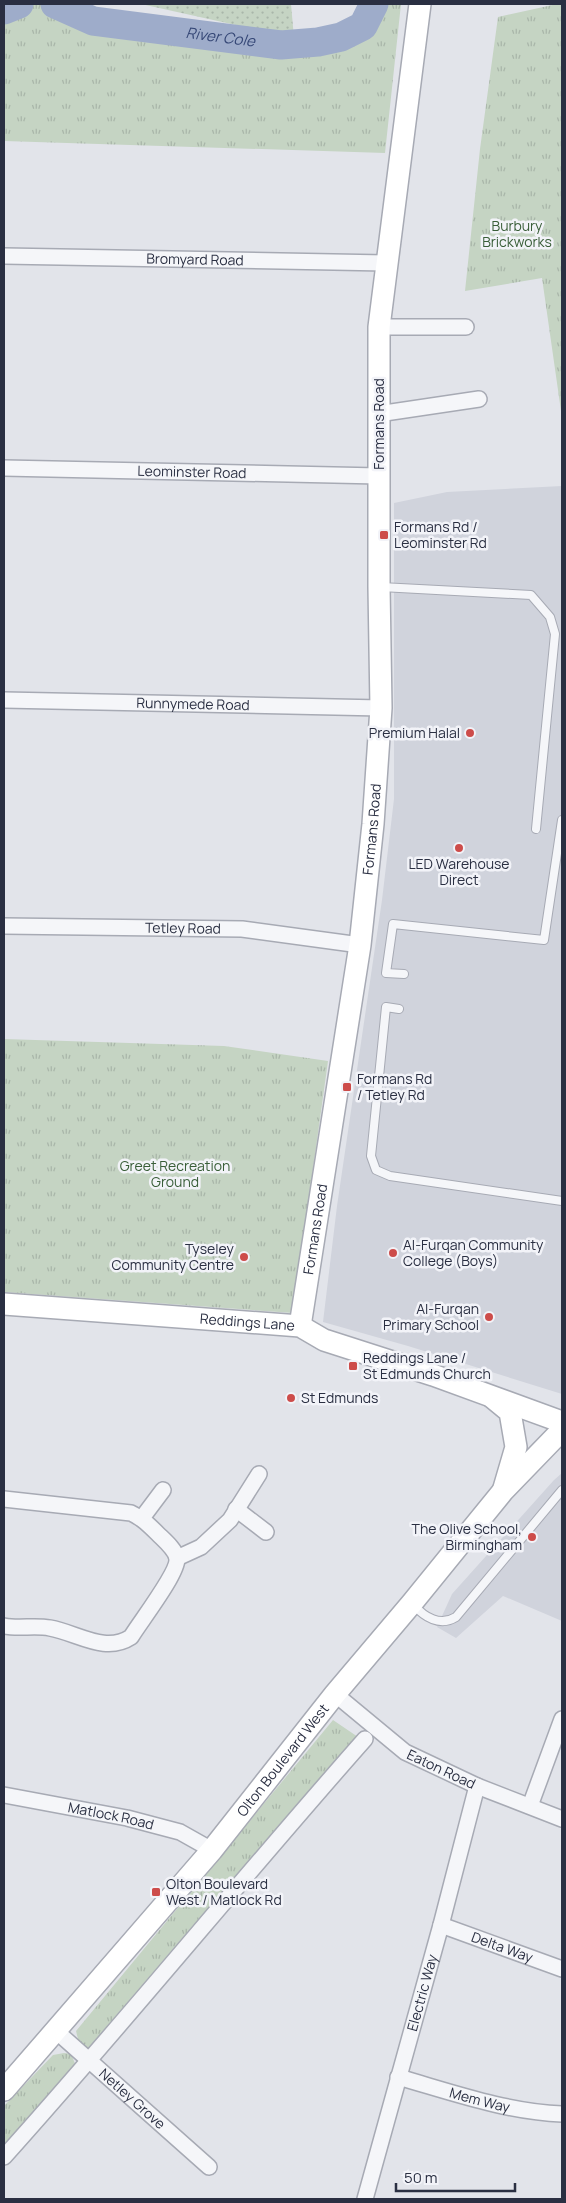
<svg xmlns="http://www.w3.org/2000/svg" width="566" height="2203" font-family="Manrope,sans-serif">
<defs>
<pattern id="grass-tufts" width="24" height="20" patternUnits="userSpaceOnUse" patternTransform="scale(1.25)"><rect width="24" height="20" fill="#c5d4c3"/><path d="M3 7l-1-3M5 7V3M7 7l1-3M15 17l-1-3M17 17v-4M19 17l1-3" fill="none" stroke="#a9b6a9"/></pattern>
<pattern id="garden-dots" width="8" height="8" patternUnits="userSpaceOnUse" patternTransform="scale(1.25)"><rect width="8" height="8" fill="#c5d4c3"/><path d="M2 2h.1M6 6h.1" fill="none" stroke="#a9b6a9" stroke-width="1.8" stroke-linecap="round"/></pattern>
</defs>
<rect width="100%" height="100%" fill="#e2e4ea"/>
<path fill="#d0d3dc" d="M 562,486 L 562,1394 L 408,1346 L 323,1322 L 337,1206 L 382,900 L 394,799 L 394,503 L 447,492 Z
M 562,1473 L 562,1621 L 503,1596 L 456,1638 L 437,1627 L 452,1594 L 554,1480 Z"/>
<path fill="url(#grass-tufts)" d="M 19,4 L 55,4 L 93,21 L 281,45 L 318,42 L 341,37 L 363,26 L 374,4 L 401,4 L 385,153 L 4,141 L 4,10 Z
M 557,4 L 562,4 L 562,418 L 542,278 L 465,291 L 480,149 L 498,17 Z
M 4,1039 L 224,1046 L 328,1061 L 293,1313 L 4,1292 Z
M 333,1720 L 358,1737 L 91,2050 L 83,2049 L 79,2043 L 76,2031 Z
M 64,2053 L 71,2054 L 76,2066 L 4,2147 L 4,2106 L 53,2055 Z"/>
<path fill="url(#garden-dots)" d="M 141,4 L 291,4 L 294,38 Z"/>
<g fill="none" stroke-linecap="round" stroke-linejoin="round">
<g stroke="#9eacca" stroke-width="29">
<path id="s1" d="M 55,4 L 93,21 L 281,45 L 318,42 L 341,37 L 363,26 L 374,4"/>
<path d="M 4,10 L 19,4"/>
</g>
<defs>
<path id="lane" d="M 381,587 L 531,595 L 550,617 L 555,634 L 536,829
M 404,974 L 386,973 L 393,924 L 544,940 L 562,820
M 399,1009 L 386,1007 L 371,1156 L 376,1170 L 390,1176 L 562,1201
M 414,1605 C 424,1617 440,1627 456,1617 L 562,1490"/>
<g id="street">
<path id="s2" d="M 4,256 L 386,263"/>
<path d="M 379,327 L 466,327"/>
<path d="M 378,414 L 479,399"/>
<path id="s3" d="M 4,468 L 379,476"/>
<path id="s4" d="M 4,700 L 381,708"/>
<path id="s5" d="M 4,926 L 242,929 L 360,945"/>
<path d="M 4,1499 L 131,1513 C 142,1518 149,1525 158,1534 C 164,1540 175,1549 177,1558 C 179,1572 140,1622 131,1637 C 105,1654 78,1633 50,1628 C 35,1625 19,1629 4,1626"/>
<path d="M 236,1509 L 266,1532"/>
<path d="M 142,1518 L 163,1490"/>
<path d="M 177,1558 L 201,1547 L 230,1520 L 259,1474"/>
<path id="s6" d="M 335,1694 L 405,1752 L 477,1786 L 562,1819"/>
<path id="s7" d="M 4,1795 L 127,1818 L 180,1832 L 212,1850"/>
<path d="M 530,1806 L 562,1719"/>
<path id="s8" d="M 441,1925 L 562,1969"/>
<path id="s9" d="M 56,2031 L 209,2167"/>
<path id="s10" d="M 398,2077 C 451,2092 507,2112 562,2114"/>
<path d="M 4,2157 C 127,2020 243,1877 365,1739"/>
<path id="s11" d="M 365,2199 L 441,1925 L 477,1786"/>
</g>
<g id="secondary">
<path id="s12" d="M 4,1304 L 300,1326 L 324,1340 L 433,1375 L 562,1422"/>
<path id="s13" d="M 300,1326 L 360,945 L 373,824 L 381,708 L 379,587 L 379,327 L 420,4"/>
<path d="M 493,1398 L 510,1412 L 516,1447 L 504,1488"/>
<path id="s14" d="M 4,2090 L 212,1850 L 335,1694 L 412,1603 L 503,1491 L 562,1430"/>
</g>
</defs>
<use href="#lane" stroke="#a7aab4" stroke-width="10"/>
<use href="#street" stroke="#a7aab4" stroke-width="18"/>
<use href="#secondary" stroke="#a7aab4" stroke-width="24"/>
<use href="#lane" stroke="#f5f6f9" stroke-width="8"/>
<use href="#street" stroke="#f5f6f9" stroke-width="15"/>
<use href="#secondary" stroke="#fff" stroke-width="21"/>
</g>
<g fill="#cd4c4a" stroke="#f2f3f8" stroke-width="2">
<rect x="379" y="530" width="10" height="10" rx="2.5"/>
<circle cx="470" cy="733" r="5"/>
<circle cx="459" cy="848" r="5"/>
<rect x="342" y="1082" width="10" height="10" rx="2.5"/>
<circle cx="393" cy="1253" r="5"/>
<circle cx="244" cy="1257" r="5"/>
<circle cx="489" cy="1317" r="5"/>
<rect x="348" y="1361" width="10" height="10" rx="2.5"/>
<circle cx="291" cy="1398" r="5"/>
<circle cx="532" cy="1537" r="5"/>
<rect x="151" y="1887" width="10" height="10" rx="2.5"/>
</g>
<g text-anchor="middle" stroke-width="5" stroke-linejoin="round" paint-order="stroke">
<g font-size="14" fill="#395e38" stroke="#f2f3f8">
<text x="517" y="231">Burbury<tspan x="517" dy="16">Brickworks</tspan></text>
<text x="175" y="1171">Greet Recreation<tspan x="175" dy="16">Ground</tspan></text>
</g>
<g font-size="14" fill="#2a2f42" stroke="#f2f3f8">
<text dy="5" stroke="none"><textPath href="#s2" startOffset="191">Bromyard Road</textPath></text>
<text transform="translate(379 424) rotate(-90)" y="5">Formans Road</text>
<text dy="5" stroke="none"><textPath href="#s3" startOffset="188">Leominster Road</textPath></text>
<text dy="5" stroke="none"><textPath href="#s4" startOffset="189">Runnymede Road</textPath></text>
<text dy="5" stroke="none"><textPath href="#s13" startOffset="502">Formans Road</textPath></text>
<text dy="5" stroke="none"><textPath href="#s5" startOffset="179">Tetley Road</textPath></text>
<text dy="5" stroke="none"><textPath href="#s13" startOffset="98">Formans Road</textPath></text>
<text dy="5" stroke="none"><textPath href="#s12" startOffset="244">Reddings Lane</textPath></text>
<text dy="5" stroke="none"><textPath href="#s14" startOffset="432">Olton Boulevard West</textPath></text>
<text dy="5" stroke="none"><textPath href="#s6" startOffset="131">Eaton Road</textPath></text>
<text dy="5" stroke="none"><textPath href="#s7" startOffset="109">Matlock Road</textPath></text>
<text dy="5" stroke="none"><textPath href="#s8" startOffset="65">Delta Way</textPath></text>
<text dy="5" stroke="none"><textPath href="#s11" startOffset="214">Electric Way</textPath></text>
<text dy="5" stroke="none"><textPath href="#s10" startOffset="85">Mem Way</textPath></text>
<text dy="5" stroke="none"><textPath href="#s9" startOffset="102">Netley Grove</textPath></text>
</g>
<g font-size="14" fill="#2a2f42" stroke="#f2f3f8" text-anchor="start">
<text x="394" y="532">Formans Rd /<tspan x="394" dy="16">Leominster Rd</tspan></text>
<text x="460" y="738" text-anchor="end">Premium Halal</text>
<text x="459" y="869" text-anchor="middle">LED Warehouse<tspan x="459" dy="16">Direct</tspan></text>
<text x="357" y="1084">Formans Rd<tspan x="357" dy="16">/ Tetley Rd</tspan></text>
<text x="403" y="1250">Al-Furqan Community<tspan x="403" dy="16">College (Boys)</tspan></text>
<text x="234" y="1254" text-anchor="end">Tyseley<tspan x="234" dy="16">Community Centre</tspan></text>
<text x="479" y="1314" text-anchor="end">Al-Furqan<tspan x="479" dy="16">Primary School</tspan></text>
<text x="363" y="1363">Reddings Lane /<tspan x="363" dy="16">St Edmunds Church</tspan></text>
<text x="301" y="1403">St Edmunds</text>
<text x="522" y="1534" text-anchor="end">The Olive School,<tspan x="522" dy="16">Birmingham</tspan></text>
<text x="166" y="1889">Olton Boulevard<tspan x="166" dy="16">West / Matlock Rd</tspan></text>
</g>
<g font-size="15" font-style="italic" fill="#354776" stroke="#f2f3f8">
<text dy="5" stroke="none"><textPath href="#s1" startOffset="170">River Cole</textPath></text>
</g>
</g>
<rect width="566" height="2203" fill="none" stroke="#2a2f42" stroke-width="10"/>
<path d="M396 2183v8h119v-8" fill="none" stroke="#2a2f42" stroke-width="2.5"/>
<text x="404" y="2183" font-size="15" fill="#2a2f42" stroke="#f2f3f8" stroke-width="4" paint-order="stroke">50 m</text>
</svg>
